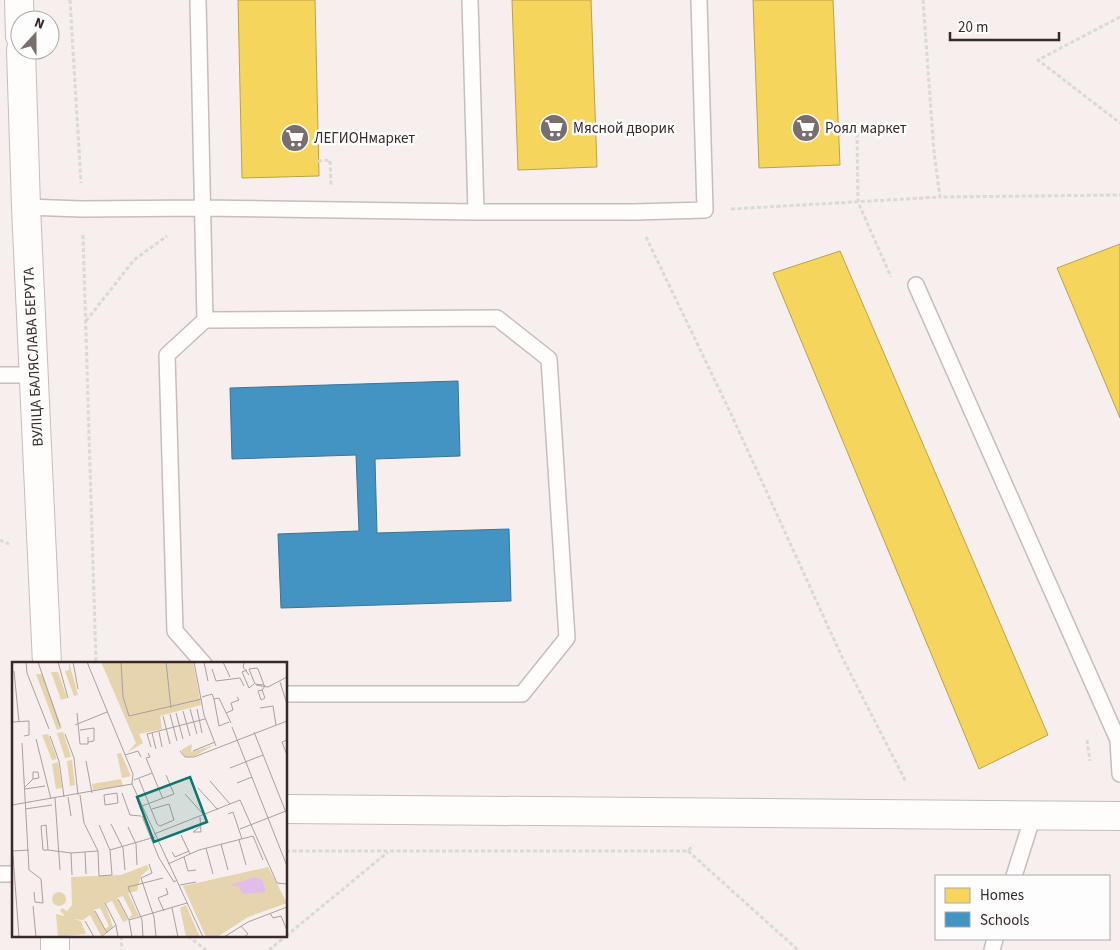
<svg xmlns="http://www.w3.org/2000/svg" width="1120" height="950" font-family="'Source Sans 3',sans-serif">
<rect width="100%" height="100%" fill="#f6efee"/>
<path fill="#f6d55c" stroke="#bca14c" d="M 238,0 L 315,0 L 319,176 L 242,178 Z
M 512,0 L 591,0 L 597,167 L 518,170 Z
M 753,0 L 833,0 L 840,165 L 759,168 Z
M 1120,244 L 1120,418 L 1057,268 Z
M 840,251 L 1048,735 L 979,769 L 773,273 Z"/>
<path fill="#4393c3" stroke="#3f7394" d="M 458,381 L 460,456 L 375,459 L 377,533 L 509,529 L 511,601 L 281,608 L 278,534 L 359,531 L 356,455 L 232,459 L 230,388 Z"/>
<g fill="none" stroke-linecap="round" stroke-linejoin="round">
<defs>
<path id="service" d="M 198,0 L 205,320
M 470,0 L 476,212
M 26,207 L 82,209 L 203,208 L 476,212 L 634,212 L 705,210 L 699,0
M 916,285 L 1118,740 L 1120,774
M 0,375 L 34,375
M 204,664 L 175,631 L 167,355 L 205,320 L 497,318 L 549,359 L 567,638 L 522,694 L 286,694
M 0,874 L 14,874
M 1014,876 L 1033,816
M 992,950 L 995,939"/>
<path id="minor" d="M 286,809 L 1120,816"/>
<path id="tertiary" d="M 19,0 L 20,36
M 21,50 L 26,207 L 47,664
M 55,936 L 55,950"/>
</defs>
<use href="#service" stroke="#c6bdbc" stroke-width="18"/>
<use href="#minor" stroke="#c6bdbc" stroke-width="30"/>
<use href="#tertiary" stroke="#c6bdbc" stroke-width="30"/>
<path stroke="#dbd8d8" stroke-width="3" stroke-dasharray="4 2.5" stroke-linecap="butt" d="M 70,0 L 81,183
M 923,0 L 934,152 L 940,197 L 1120,195
M 1120,17 L 1038,60 L 1120,123
M 839,133 L 857,132 L 858,202 L 891,277
M 318,161 L 330,160 L 331,185
M 731,209 L 940,197
M 83,235 L 96,664
M 646,237 L 732,416 L 842,657 L 906,782
M 86,321 L 134,260 L 167,236
M 0,540 L 9,544
M 1087,740 L 1090,761
M 286,851 L 688,851 L 693,845
M 688,851 L 798,950
M 121,936 L 122,950
M 188,936 L 206,950
M 286,936 L 388,852
M 269,950 L 286,936"/>
<use href="#service" stroke="#fefdfc" stroke-width="15"/>
<use href="#minor" stroke="#fefdfc" stroke-width="28"/>
<use href="#tertiary" stroke="#fefdfc" stroke-width="28"/>
</g>
<defs>
<symbol id="supermarket-disc" viewBox="-11 -11 22 22"><circle r="9.5" fill="#796e6d" stroke="#fdfdfd"/><path d="M-6-5.5h2.5l.6 2H6L4.5 2H-2.5L-4.4-4H-6ZM-1.5 3.2a1.3 1.3 0 1 0 .1 0ZM3 3.2a1.3 1.3 0 1 0 .1 0Z" fill="#fff"/></symbol>
</defs>
<g fill-rule="evenodd">
<use href="#supermarket-disc" x="538" y="112" width="32" height="32"/>
<use href="#supermarket-disc" x="790" y="112" width="32" height="32"/>
<use href="#supermarket-disc" x="279" y="122" width="32" height="32"/>
</g>
<g text-anchor="middle" stroke-width="5" stroke-linejoin="round" paint-order="stroke">
<g font-size="15" fill="#362928" stroke="#fdfdfd" text-anchor="start">
<text x="573" y="133">Мясной дворик</text>
<text x="825" y="133">Роял маркет</text>
<text x="314" y="143">ЛЕГИОНмаркет</text>
</g>
<g font-size="15" fill="#362928" stroke="#fdfdfd">
<text transform="translate(33 357) rotate(-93)" y="5">ВУЛІЦА БАЛЯСЛАВА БЕРУТА</text>
</g>
</g>
<g transform="translate(12 662)">
<rect width="275" height="275" fill="#f6efee"/>
<path d="M 57,0 L 66,33 L 62,34 L 53,9 L 57,8 ZM 89,0 L 181,0 L 189,43 L 148,54 L 150,67 L 127,72 L 131,81 L 116,90 L 124,81 ZM 39,10 L 46,10 L 55,36 L 49,38 ZM 24,12 L 30,12 L 50,66 L 45,68 ZM 51,70 L 59,95 L 53,96 L 45,71 ZM 36,72 L 45,97 L 40,98 L 30,73 ZM 180,82 L 179,90 L 202,83 L 183,94 L 173,95 L 169,88 ZM 109,91 L 119,114 L 110,116 L 105,92 ZM 60,98 L 63,123 L 58,124 L 55,99 ZM 46,100 L 50,126 L 44,127 L 40,102 ZM 109,117 L 111,124 L 81,128 L 80,122 ZM 135,203 L 137,207 L 129,214 L 125,229 L 116,231 L 127,254 L 117,257 L 120,252 L 111,234 L 105,236 L 116,258 L 111,260 L 100,239 L 93,242 L 101,265 L 95,270 L 93,267 L 97,264 L 88,246 L 82,248 L 94,270 L 89,274 L 78,253 L 71,258 L 61,257 L 69,259 L 74,272 L 46,275 L 44,252 L 53,254 L 48,249 L 50,246 L 55,249 L 60,243 L 59,215 L 109,213 ZM 256,205 L 275,241 L 236,255 L 205,275 L 194,275 L 171,224 ZM40 237a7 7 0 1 1 14 0a7 7 0 1 1-14 0ZM 174,243 L 188,275 L 174,275 L 168,246 Z" fill="#e5d4ad"/>
<path d="M 244,215 L 250,218 L 254,230 L 231,232 L 227,225 L 218,223 Z" fill="#e2bcea"/>
<path fill="none" stroke="#a9a09f" stroke-width="1" d="M 14,0 L 15,11 L 37,67M 26,0 L 48,64M 46,0 L 56,36M 61,0 L 66,27M 75,0 L 121,112 L 120,122 L 191,275M 109,0 L 111,35 L 117,54 L 190,37M 154,0 L 159,46M 182,0 L 192,53 L 204,84M 192,0 L 196,19M 211,0 L 218,15M 232,0 L 231,5 L 237,13M 200,7 L 204,19 L 228,16 L 232,24M 235,8 L 230,10 L 237,26 L 242,22M 2,9 L 7,60M 268,20 L 275,42M 244,23 L 256,25 L 275,15M 250,28 L 246,29 L 249,38 L 253,36 L 250,28 L 253,24 L 252,23 L 246,7 L 245,6 L 237,7 L 243,22 L 252,23M 190,35 L 200,32 L 202,37 L 207,36 L 219,61M 202,37 L 207,64 L 217,60M 248,46 L 261,44 L 264,63M 178,47 L 185,72M 185,47 L 190,71M 171,49 L 178,74M 65,51 L 68,82 L 76,82 L 76,75M 164,51 L 171,77M 214,51 L 221,48 L 219,41 L 227,38 L 225,35M 158,52 L 165,79M 151,54 L 158,82M 0,60 L 17,59 L 17,73 L 12,74M 63,63 L 95,50M 220,65 L 275,204M 68,68 L 82,66 L 82,79 L 76,80M 147,70 L 150,85M 242,70 L 275,153M 140,71 L 144,87M 53,72 L 62,96 L 66,133M 38,74 L 47,99 L 52,135M 24,77 L 39,137M 275,78 L 270,80 L 275,93M 10,81 L 17,208 L 29,217 L 31,241 L 23,240 L 22,230M 139,85 L 135,72 L 193,57M 168,89 L 173,95 L 182,95 L 275,59M 181,89 L 203,80M 136,91 L 138,95 L 134,96 L 151,137M 113,93 L 126,89 L 129,95M 74,99 L 80,131M 218,106 L 251,93M 127,117 L 145,162 L 148,164 L 162,158 L 157,142 L 140,147M 122,118 L 140,111M 198,119 L 218,142M 225,121 L 240,115M 13,125 L 21,117 L 21,110 L 26,110 L 27,116 L 21,117M 186,126 L 206,148M 13,127 L 33,124M 105,131 L 106,141 L 93,143 L 92,133 ZM 110,131 L 118,153 L 129,154M 173,132 L 192,153M 68,133 L 72,161 L 86,189 L 87,214 L 100,213 L 98,188 L 87,163M 56,135 L 59,154M 43,136 L 48,208M 0,143 L 120,122M 130,144 L 162,132 L 154,113M 13,147 L 40,143M 216,152 L 221,150 L 230,177M 130,154 L 147,196 L 162,220 L 165,218M 188,155 L 189,170 L 181,170 L 189,164M 99,162 L 111,186 L 113,208M 116,165 L 124,182 L 125,203M 228,167 L 274,149M 142,172 L 228,138 L 265,221 L 275,222M 169,173 L 178,192M 227,178 L 234,203M 0,180 L 7,275M 209,182 L 216,208M 194,186 L 201,212M 36,188 L 31,188 L 29,164 L 34,163 L 36,188 L 59,191 L 86,189M 98,188 L 143,175M 1,189 L 17,188M 73,190 L 74,212M 160,190 L 163,195 L 177,189M 59,191 L 60,213M 172,195 L 176,209 L 184,208M 137,202 L 140,211 L 129,216 L 142,255 L 144,274M 156,202 L 187,188 L 241,174 L 251,198M 168,223 L 184,220M 106,237 L 117,258 L 175,241M 93,241 L 104,263M 21,244 L 24,275M 160,246 L 166,275M 83,249 L 95,271M 152,249 L 146,236 L 156,232 L 154,226M 258,251 L 261,256 L 269,254 L 275,268M 117,258 L 120,275M 73,259 L 82,275M 229,264 L 236,272 L 232,275M 27,275 L 45,275M 89,275 L 104,263 L 106,275M 131,275 L 130,258 L 116,225 L 151,216M 212,275 L 236,260 L 275,245"/>
<path fill="#0f766e" fill-opacity="0.15" stroke="#0f766e" stroke-width="2.5" d="M 178,115 L 195,160 L 142,180 L 125,135 Z"/>
<rect width="275" height="275" fill="none" stroke="#362928" stroke-width="2.5"/>
</g>
<rect x="935" y="875" width="175" height="65" fill="#fdfdfd" stroke="#ada8a8"/>
<rect x="945" y="888" width="25" height="15" fill="#f6d55c" stroke="#ada8a8"/>
<text x="980" y="900" font-size="15" fill="#362928">Homes</text>
<rect x="945" y="912" width="25" height="15" fill="#4393c3" stroke="#ada8a8"/>
<text x="980" y="925" font-size="15" fill="#362928">Schools</text>
<g transform="translate(35 35) rotate(21)"><circle r="24" fill="#fdfdfd" stroke="#ada8a8"/>
<path d="M0-4L9 19L0 12L-9 19Z" fill="#796e6d"/>
<text y="-8" font-size="14" font-weight="bold" text-anchor="middle" fill="#362928">N</text>
</g>
<path d="M950 32v8h109v-8" fill="none" stroke="#362928" stroke-width="2.5"/>
<text x="958" y="32" font-size="15" fill="#362928" stroke="#fdfdfd" stroke-width="4" paint-order="stroke">20 m</text>
</svg>
